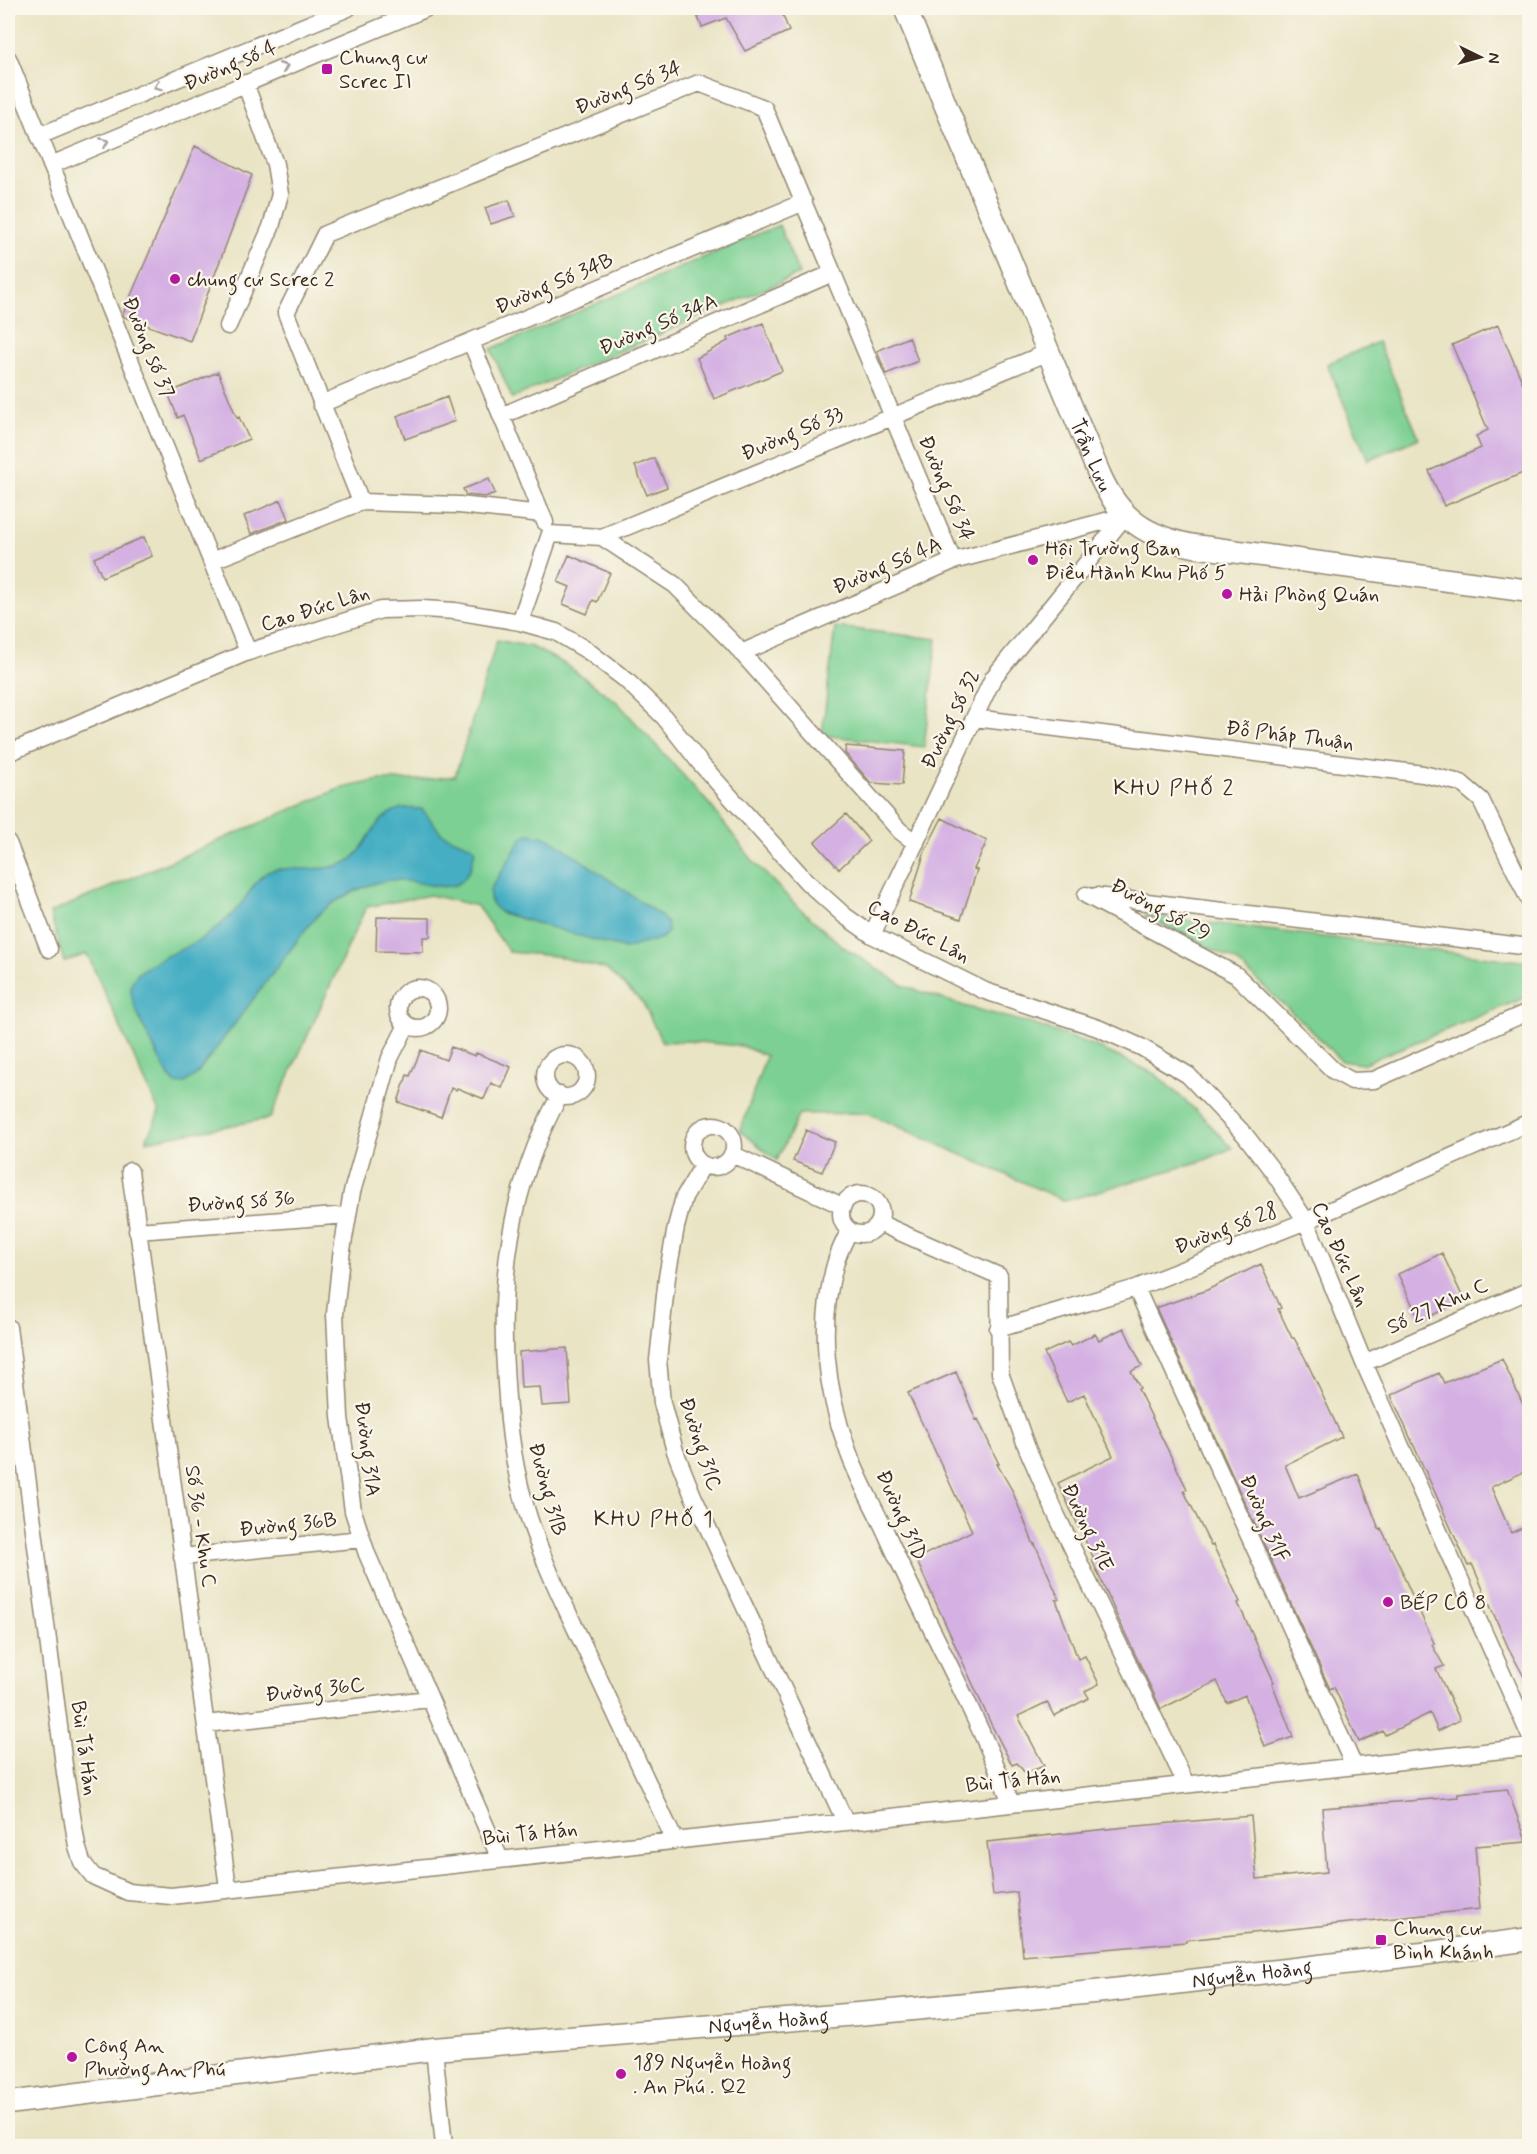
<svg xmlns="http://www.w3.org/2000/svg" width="1537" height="2154" font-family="Mynerve,sans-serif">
<rect width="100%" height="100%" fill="#fbf7ec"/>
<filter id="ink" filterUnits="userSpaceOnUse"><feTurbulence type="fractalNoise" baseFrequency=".0167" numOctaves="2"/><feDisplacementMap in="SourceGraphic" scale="12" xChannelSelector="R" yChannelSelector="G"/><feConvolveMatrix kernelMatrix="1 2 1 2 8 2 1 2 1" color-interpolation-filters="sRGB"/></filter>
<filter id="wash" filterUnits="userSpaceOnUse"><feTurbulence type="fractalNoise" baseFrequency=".008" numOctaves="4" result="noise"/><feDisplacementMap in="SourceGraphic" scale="24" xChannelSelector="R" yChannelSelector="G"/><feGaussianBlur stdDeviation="1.35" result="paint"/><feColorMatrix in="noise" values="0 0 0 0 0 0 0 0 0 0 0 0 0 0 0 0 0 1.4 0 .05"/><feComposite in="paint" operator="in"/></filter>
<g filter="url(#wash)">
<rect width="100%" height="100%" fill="#e9e4c4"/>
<path fill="#7cd093" stroke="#5c7d58" stroke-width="1.5" d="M 779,225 L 799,274 L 512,398 L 491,349 Z
M 1378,342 L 1419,438 L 1368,460 L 1327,364 Z
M 835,627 L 937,639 L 924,747 L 822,735 Z
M 497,640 L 532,647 L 565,664 L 617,702 L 710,805 L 753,861 L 794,903 L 842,946 L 904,986 L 964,1006 L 1032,1024 L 1093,1045 L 1155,1074 L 1201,1115 L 1232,1148 L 1205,1160 L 1065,1201 L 868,1113 L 799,1114 L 777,1160 L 740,1131 L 766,1056 L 742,1046 L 687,1041 L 662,1042 L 643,1003 L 606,969 L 556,956 L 509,952 L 477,906 L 430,895 L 366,907 L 270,1118 L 146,1141 L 159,1112 L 87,954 L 64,962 L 50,913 L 339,789 L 379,780 L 421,780 L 455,776 Z
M 1144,915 L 1529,962 L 1529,996 L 1362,1064 L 1341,1061 L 1312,1031 L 1236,961 Z"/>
<path fill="#44aec3" stroke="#406c70" stroke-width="1.5" d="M 402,808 L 422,809 L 442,834 L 469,845 L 475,849 C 466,909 432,879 393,880 C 374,880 340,897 325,909 C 319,913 314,920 309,925 L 197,1074 L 185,1083 L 176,1084 L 169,1077 C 160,1058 127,1003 131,985 C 135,964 184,951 201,939 C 214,931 226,921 236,910 C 247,899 254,879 268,872 C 277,867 290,869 300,869 C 315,869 331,869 345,863 C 370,851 366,820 402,808 Z
M 527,834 L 542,836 L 554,841 L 661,916 L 667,923 L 668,932 L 662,938 L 625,949 L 502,913 C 492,907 489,902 490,890 L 522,838 Z"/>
<g id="blocks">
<path fill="#d4b0e3" d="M 694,8 L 780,8 L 789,31 L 745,51 L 726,18 L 702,27 Z
M 195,146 L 252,175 L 190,341 L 124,317 L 123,314 Z
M 509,200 L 515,216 L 491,224 L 485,208 Z
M 763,323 L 782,371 L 714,399 L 697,358 L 728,341 L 727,338 Z
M 1498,325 L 1530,400 L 1530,470 L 1444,506 L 1429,471 L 1481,448 L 1476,436 L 1488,430 L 1452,345 Z
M 909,337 L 918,361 L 886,374 L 877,351 Z
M 218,372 L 237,418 L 239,417 L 249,439 L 201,459 L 183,415 L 178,418 L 168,393 Z
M 447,397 L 455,421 L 405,439 L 397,416 Z
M 654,458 L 667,487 L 647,495 L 635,466 Z
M 489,479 L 495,493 L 485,497 L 466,495 L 463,489 Z
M 281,500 L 289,519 L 251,534 L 244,516 Z
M 144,537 L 152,556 L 102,577 L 94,558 Z
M 569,555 L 610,573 L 597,602 L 593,600 L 587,614 L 563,604 L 570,587 L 558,582 Z
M 846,746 L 905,751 L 902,785 L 871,783 L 845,753 Z
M 846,814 L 869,841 L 839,869 L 815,842 Z
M 942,818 L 987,841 L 974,869 L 977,870 L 961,919 L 909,902 L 925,851 Z
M 377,917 L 430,918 L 430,937 L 423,937 L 423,952 L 376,951 Z
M 451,1047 L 475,1056 L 476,1053 L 511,1067 L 502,1088 L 491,1083 L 484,1099 L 457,1088 L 456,1090 L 451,1088 L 441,1117 L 398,1102 L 407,1075 L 410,1076 L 421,1050 L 446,1060 Z
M 806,1130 L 835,1142 L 822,1172 L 793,1161 Z
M 1442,1253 L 1464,1300 L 1420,1321 L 1398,1274 Z
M 1261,1264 L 1281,1308 L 1278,1309 L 1292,1338 L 1294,1338 L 1305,1358 L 1342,1437 L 1285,1465 L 1299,1498 L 1358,1474 L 1379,1529 L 1381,1528 L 1403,1573 L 1402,1573 L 1434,1643 L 1432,1645 L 1444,1666 L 1436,1669 L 1460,1720 L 1438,1731 L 1430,1713 L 1385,1735 L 1383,1731 L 1359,1742 L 1334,1687 L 1330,1689 L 1156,1308 L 1207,1290 Z
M 1124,1328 L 1142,1366 L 1131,1371 L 1140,1388 L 1138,1389 L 1187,1489 L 1184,1491 L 1211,1546 L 1213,1545 L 1240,1602 L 1238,1603 L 1274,1682 L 1272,1683 L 1293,1737 L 1265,1747 L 1245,1695 L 1227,1703 L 1217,1681 L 1161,1709 L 1118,1618 L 1092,1560 L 1094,1559 L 1058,1483 L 1113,1456 L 1084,1394 L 1067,1402 L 1044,1353 L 1068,1342 L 1071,1346 L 1095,1334 L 1099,1340 Z
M 567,1348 L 571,1404 L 542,1406 L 540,1387 L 521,1388 L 519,1352 Z
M 1502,1359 L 1530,1420 L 1530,1469 L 1491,1487 L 1511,1533 L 1530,1524 L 1530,1688 L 1508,1647 L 1472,1564 L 1468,1566 L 1391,1395 L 1439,1373 L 1444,1383 Z
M 956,1372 L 976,1420 L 978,1419 L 995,1456 L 999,1464 L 997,1464 L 1012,1490 L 1034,1545 L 1035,1544 L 1059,1599 L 1056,1600 L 1078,1659 L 1085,1656 L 1099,1684 L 1085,1691 L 1089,1698 L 1054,1716 L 1047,1702 L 1018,1716 L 1044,1766 L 1025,1773 L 1017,1763 L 1012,1765 L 991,1724 L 916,1559 L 972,1531 L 908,1393 Z
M 1507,1789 L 1527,1842 L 1475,1846 L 1480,1909 L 1186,1940 L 1186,1942 L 1023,1956 L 1017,1892 L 993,1895 L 987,1842 L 1126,1827 L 1251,1816 L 1257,1879 L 1327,1872 L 1322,1808 L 1458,1797 L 1458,1794 Z"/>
</g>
</g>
<g filter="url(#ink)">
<use href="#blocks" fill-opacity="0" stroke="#928771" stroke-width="1.5"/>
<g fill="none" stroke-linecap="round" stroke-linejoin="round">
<defs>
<path id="street" d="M 8,58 L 248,652
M 39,136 L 348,8
M 51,165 L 427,8
M 228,326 L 271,227 L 280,194 L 275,164 L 245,83
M 471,342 L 545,522
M 321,404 L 804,202
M 501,416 L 833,273
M 361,502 L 286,313 L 325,234 L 699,83 L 764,108 L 953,561
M 602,537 L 675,585 L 732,642 L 900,831 L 916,843
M 211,561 L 361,502 L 459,505 L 542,514
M 520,622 L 550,534 L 602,537 L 1049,352
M 741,653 L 953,561 L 1125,516
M 975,718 L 1423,774 L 1461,783 L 1481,800 L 1530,902
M 8,753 L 248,652 L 381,610 L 423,609 L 455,611 L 520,622 L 556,632 L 588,651 L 626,680 L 664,717 L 700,763 L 806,881 L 845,916 L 872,935 L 985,991 L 1098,1028 L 1141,1047 L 1188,1075 L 1245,1135 L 1272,1170 L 1306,1221 L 1364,1363 L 1530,1736
M 8,843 L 49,949
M 1086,895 L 1236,975 L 1334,1071 L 1352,1081 L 1374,1080 L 1530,1011
M 1096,896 L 1530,947
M 872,935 L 993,678 L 1125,516
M398 1008a20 20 0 1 1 40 0a20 20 0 1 1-40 0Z
M 407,1025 L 390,1058 L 352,1192 L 341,1256 L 335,1314 L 340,1417 L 353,1511 L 367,1554 L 500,1859
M545 1076a21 21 0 1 1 42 0a21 21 0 1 1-42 0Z
M 560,1095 C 509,1187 498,1281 506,1384 C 509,1431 514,1472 529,1518 C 545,1567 568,1612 590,1659 C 618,1719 646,1779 674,1839
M692 1146a21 21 0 1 1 42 0a21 21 0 1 1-42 0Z
M 732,1154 L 842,1206
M 703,1165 L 684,1197 L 676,1227 L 667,1277 L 658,1360 L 662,1403 L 675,1451 L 693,1496 L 845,1821
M 130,1171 L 228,1888
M841 1214a20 20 0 1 1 40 0a20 20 0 1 1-40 0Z
M 879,1223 L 999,1276 L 1000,1373 L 1027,1448 L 1056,1514 L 1186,1784
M 137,1231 L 348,1215
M 849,1231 C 844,1242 838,1253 835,1265 C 818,1325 826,1390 847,1448 C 857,1478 874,1506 887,1535 C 927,1625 976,1711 1011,1803
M 1136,1288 L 1354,1766
M 8,1327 L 65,1773 L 77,1846 L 82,1862 L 93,1876 L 128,1892 L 171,1896 L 1530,1747
M 998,1329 L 1136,1288 L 1306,1221 L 1530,1122
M 1364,1363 L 1530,1290
M 182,1557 L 362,1539
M 206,1724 L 429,1699
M 434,2049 L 444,2146"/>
<g id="secondary">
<path id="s1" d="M 905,8 L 1100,476 C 1120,520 1147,537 1194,546 L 1530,591"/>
<path id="s2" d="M 8,2103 L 434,2049 L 870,2013 L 1104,1991 L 1422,1954 L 1530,1939"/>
</g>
</defs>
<use href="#street" stroke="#928771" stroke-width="19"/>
<use href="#secondary" stroke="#928771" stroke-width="25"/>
<use href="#street" stroke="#fff" stroke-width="16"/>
<use href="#secondary" stroke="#fff" stroke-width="22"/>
</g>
<defs><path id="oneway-chevron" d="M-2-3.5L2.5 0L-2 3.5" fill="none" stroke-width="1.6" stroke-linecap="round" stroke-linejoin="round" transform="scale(1.5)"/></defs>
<g stroke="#a79f9a">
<use href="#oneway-chevron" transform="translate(284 67) rotate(-22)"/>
<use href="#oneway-chevron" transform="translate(158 86) rotate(157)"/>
<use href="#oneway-chevron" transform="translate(105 142) rotate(-23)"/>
</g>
</g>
<g fill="#b5179e" stroke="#fbf7ec" stroke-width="2">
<rect x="321" y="63" width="12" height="12" rx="3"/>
<circle cx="175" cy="279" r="6"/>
<circle cx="1033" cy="560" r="6"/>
<circle cx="1227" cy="594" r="6"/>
<circle cx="1388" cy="1602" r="6"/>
<rect x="1375" y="1934" width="12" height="12" rx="3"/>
<circle cx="72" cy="2057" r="6"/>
<circle cx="621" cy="2074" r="6"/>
</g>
<g text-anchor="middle" stroke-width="4.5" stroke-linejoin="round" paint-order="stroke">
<g font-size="21" fill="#3b2a1e" stroke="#fbf7ec" text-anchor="start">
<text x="339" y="64">Chung cư<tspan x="339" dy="24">Screc II</tspan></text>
<text x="187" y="286">chung cư Screc 2</text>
<text x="1045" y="555">Hội Trường Ban<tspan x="1045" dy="24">Điều Hành Khu Phố 5</tspan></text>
<text x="1239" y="601">Hải Phòng Quán</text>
<text x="1400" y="1609">BẾP CÔ 8</text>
<text x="1393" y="1935">Chung cư<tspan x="1393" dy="24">Bình Khánh</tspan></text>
<text x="84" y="2052">Công An<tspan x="84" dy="24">Phường An Phú</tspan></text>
<text x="633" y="2069">189 Nguyễn Hoàng<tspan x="633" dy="24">. An Phú . Q2</tspan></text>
</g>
<g font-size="21" fill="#3b2a1e" stroke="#fbf7ec">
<text transform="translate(230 65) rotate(-23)" y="7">Đường số 4</text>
<text transform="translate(628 87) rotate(-22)" y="7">Đường Số 34</text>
<text transform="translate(554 283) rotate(-23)" y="7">Đường Số 34B</text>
<text transform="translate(658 324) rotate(-23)" y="7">Đường Số 34A</text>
<text transform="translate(149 347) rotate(68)" y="7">Đường số 37</text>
<text transform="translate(792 433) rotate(-23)" y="7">Đường Số 33</text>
<text dy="7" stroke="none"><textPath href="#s1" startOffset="484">Trần Lựu</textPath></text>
<text transform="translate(947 488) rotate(67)" y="7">Đường Số 34</text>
<text transform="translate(887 565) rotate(-23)" y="7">Đường Số 4A</text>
<text transform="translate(315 608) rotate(-17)" y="7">Cao Đức Lân</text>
<text transform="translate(950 719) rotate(-64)" y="7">Đường số 32</text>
<text transform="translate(1290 735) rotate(7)" y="7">Đỗ Pháp Thuận</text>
<text transform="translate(1161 909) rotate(28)" y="7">Đường số 29</text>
<text transform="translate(919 931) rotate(28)" y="7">Cao Đức Lân</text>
<text transform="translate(241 1201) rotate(-4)" y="7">Đường số 36</text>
<text transform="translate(1226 1228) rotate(-21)" y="7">Đường số 28</text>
<text transform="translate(1341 1254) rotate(66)" y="7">Cao Đức Lân</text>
<text transform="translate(1437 1306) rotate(-24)" y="7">Số 27 Khu C</text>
<text transform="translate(701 1444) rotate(72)" y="7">Đường 31C</text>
<text transform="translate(368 1449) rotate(83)" y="7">Đường 31A</text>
<text transform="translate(548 1489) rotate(75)" y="7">Đường 31B</text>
<text transform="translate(902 1515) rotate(66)" y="7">Đường 31D</text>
<text transform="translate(1265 1518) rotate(66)" y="7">Đường 31F</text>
<text transform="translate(288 1524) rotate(-6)" y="7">Đường 36B</text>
<text transform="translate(201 1526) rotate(82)" y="7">Số 36 - Khu C</text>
<text transform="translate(1088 1527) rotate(65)" y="7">Đường 31E</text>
<text transform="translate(315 1689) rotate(-6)" y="7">Đường 36C</text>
<text transform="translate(85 1748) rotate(82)" y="7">Bùi Tá Hán</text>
<text transform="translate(1013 1780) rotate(-6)" y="7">Bùi Tá Hán</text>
<text transform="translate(530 1833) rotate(-6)" y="7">Bùi Tá Hán</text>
<text dy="7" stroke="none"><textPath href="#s2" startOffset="1251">Nguyễn Hoàng</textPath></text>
<text dy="7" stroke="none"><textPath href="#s2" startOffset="765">Nguyễn Hoàng</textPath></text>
</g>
<g font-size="22" letter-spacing="1.5" fill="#3b2a1e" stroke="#fbf7ec">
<text x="1174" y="795">KHU PHỐ 2</text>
<text x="654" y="1526">KHU PHỐ 1</text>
</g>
</g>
<rect width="1537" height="2154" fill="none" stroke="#fbf7ec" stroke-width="30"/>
<g transform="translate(1480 57) rotate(95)" stroke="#fbf7ec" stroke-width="4.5" paint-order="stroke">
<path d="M0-4.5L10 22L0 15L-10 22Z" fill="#3b2a1e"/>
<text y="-9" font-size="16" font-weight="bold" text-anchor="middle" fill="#3b2a1e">N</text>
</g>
</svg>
